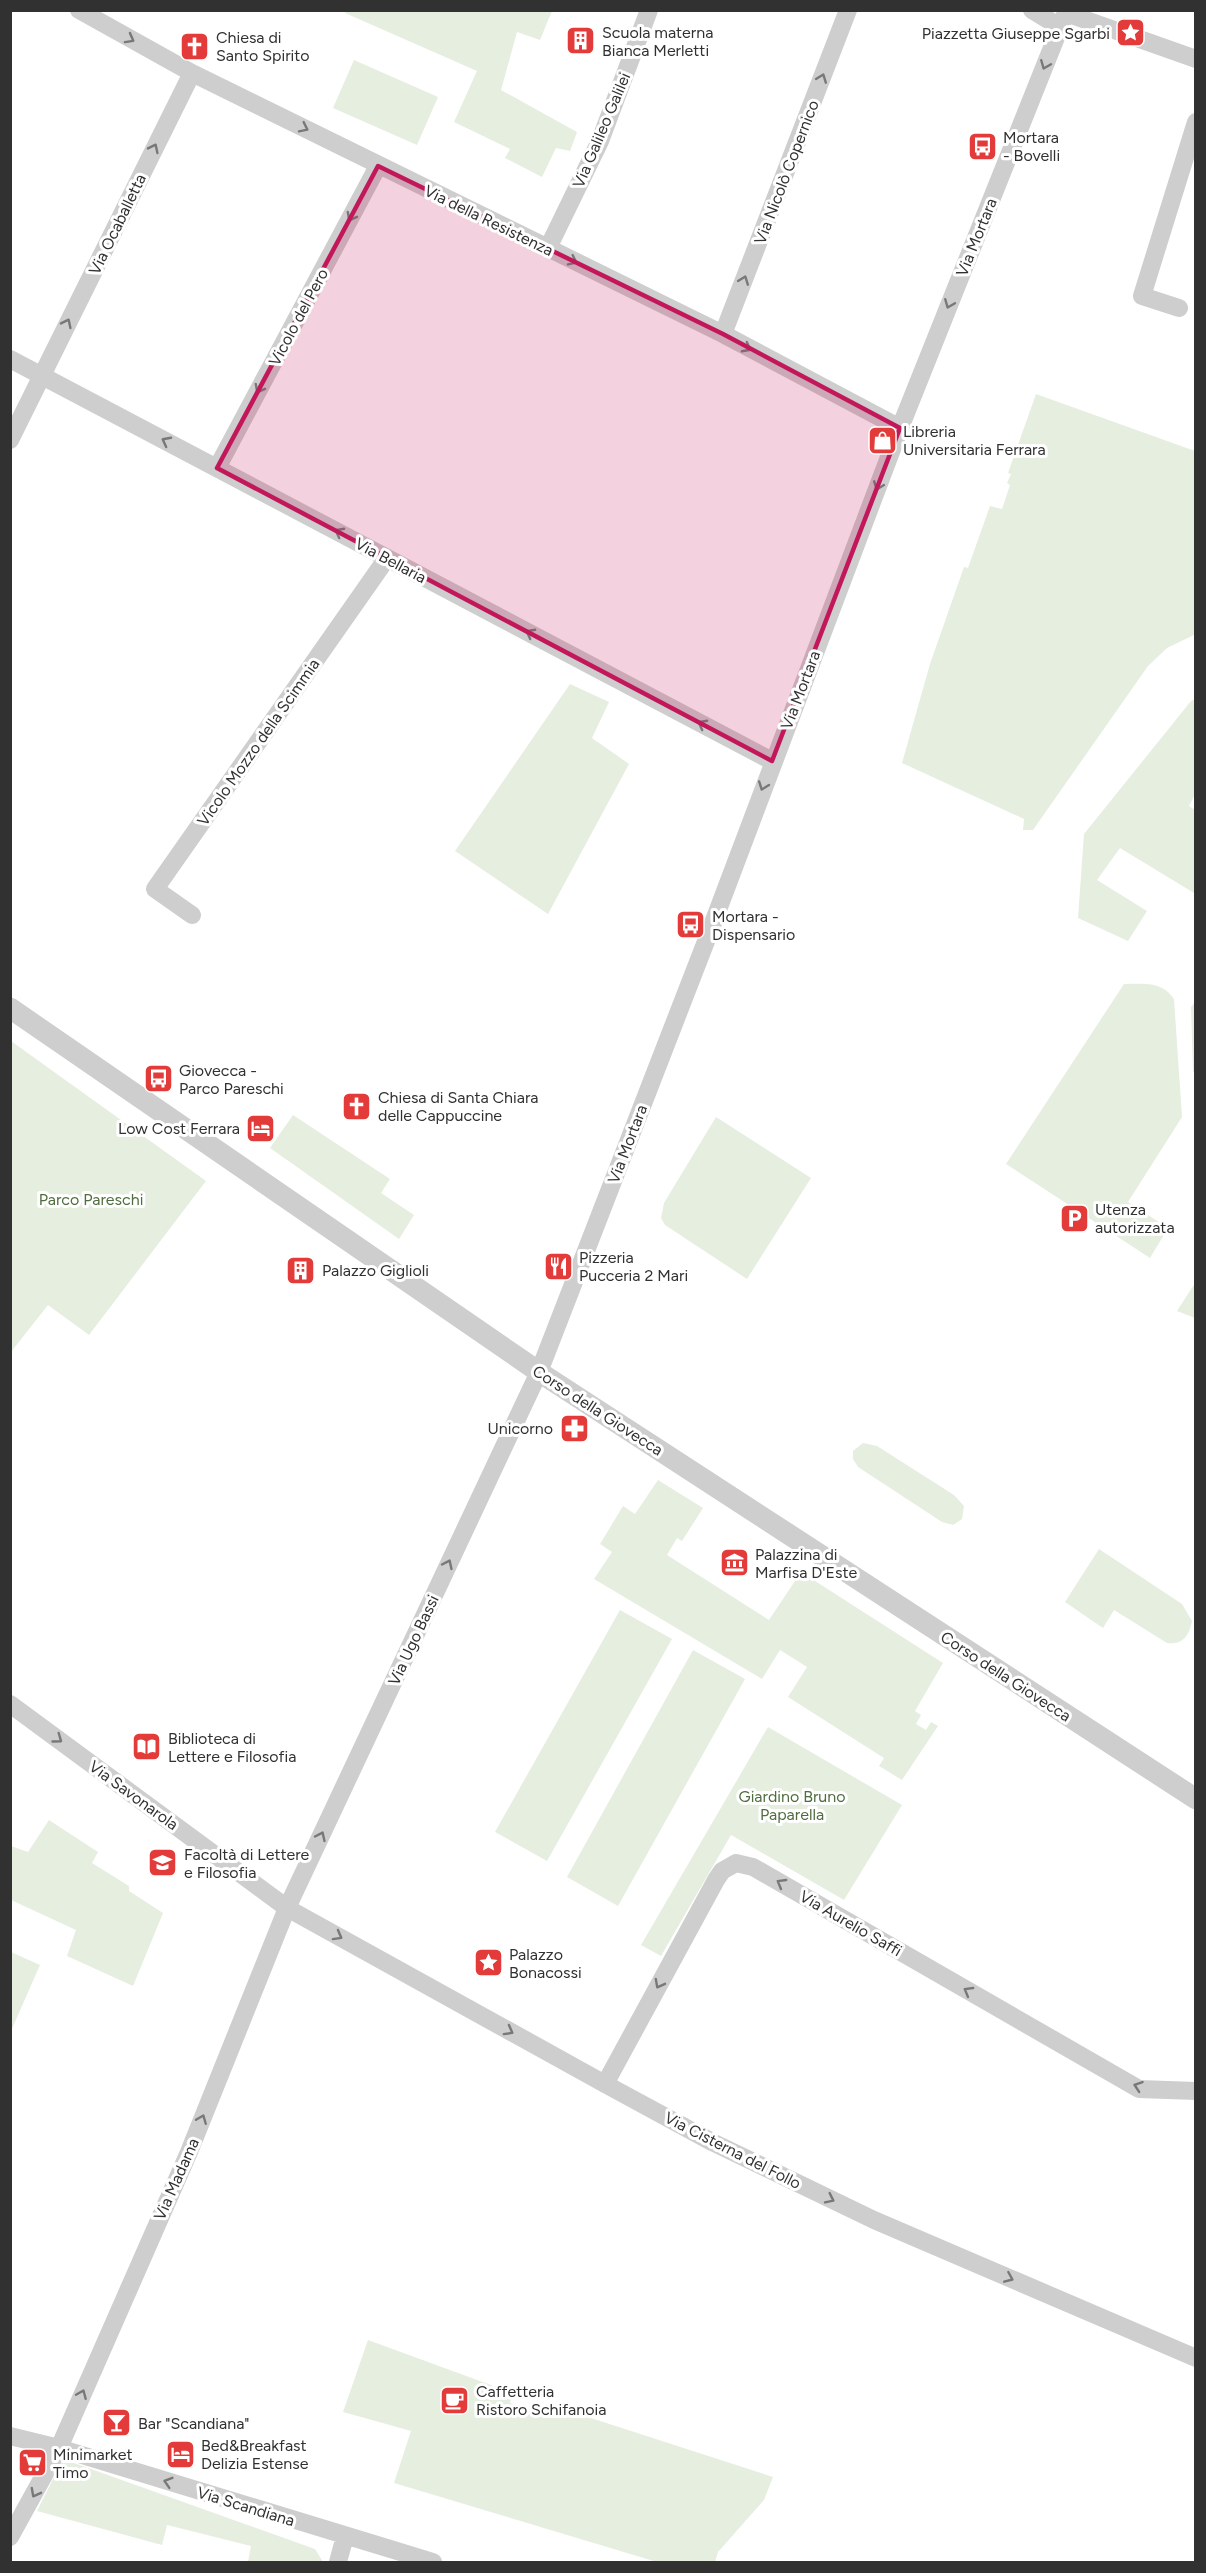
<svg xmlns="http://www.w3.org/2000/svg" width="1206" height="2573" font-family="Figtree,sans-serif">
<rect width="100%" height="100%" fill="#fff"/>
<path fill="#e6eee0" d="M 346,11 L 552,11 L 540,40 L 517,32 L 501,90 L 577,132 L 570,151 L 556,148 L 542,177 L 505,158 L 510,149 L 454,122 L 477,71 L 345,13 Z
M 354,60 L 438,97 L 417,145 L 333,108 Z
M 1036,394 L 1195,451 L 1196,634 L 1167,648 L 1148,666 L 1033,830 L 1023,830 L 1024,819 L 902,763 L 930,664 L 964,567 L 968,568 L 990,506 L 1002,509 L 1010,485 L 1007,483 L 1011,474 L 1008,473 Z
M 570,684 L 609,702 L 592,738 L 629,764 L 548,914 L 455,851 Z
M 1195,699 L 1195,794 L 1189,806 L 1195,810 L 1195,890 L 1194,893 L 1120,848 L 1097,880 L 1147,911 L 1128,941 L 1078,918 L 1084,834 L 1191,701 Z
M 1124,984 C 1144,984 1162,981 1174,999 L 1182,1117 L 1128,1202 L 1168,1228 L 1150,1258 L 1006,1164 Z
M 1195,1002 L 1196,1072 L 1193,1072 L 1191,1007 Z
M 11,1041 L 206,1181 L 89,1335 L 48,1305 L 11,1352 Z
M 293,1115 L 390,1179 L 381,1193 L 414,1215 L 399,1239 L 270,1148 Z
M 716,1117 L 811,1178 L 747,1279 L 665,1225 L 661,1218 L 664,1203 Z
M 1195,1283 L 1195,1318 L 1177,1311 Z
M 863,1443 L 877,1446 L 954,1495 L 964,1506 L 962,1519 L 953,1525 L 942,1522 L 858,1467 L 853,1459 L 853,1451 Z
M 658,1480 L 703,1508 L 682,1541 L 677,1538 L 667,1555 L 769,1620 L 801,1572 L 943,1663 L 915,1711 L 921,1715 L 916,1724 L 926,1730 L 931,1722 L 938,1726 L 902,1780 L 879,1766 L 884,1758 L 788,1697 L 807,1667 L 780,1650 L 762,1679 L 594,1579 L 612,1552 L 600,1544 L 623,1506 L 635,1514 Z
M 1099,1549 L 1182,1604 L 1192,1621 C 1189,1636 1183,1645 1167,1643 L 1114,1610 L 1103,1628 L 1065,1602 Z
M 620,1610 L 672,1639 L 547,1861 L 495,1832 Z
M 693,1650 L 745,1679 L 618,1906 L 567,1877 Z
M 768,1727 L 902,1805 L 844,1900 L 731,1835 L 661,1956 L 641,1945 Z
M 49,1820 L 98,1852 L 92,1863 L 129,1886 L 129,1891 L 163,1913 L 133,1986 L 67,1956 L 76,1930 L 11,1900 L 11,1846 L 28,1852 Z
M 11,1952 L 40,1965 L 11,2031 Z
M 368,2340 L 513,2393 L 510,2403 L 553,2416 L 557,2407 L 773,2477 L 764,2500 L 718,2552 L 715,2562 L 657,2562 L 394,2483 L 411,2431 L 343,2412 Z
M 63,2459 L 315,2549 L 323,2562 L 248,2562 L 251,2546 L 167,2525 L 162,2545 L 37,2511 Z"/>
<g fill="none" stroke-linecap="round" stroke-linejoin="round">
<path stroke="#cecece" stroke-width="18" d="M 79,10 L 192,73 L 723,334 L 900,428
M 1032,10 L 1060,27
M 1066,13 L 1196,59
M 548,248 L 600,141 L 649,10
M 1179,308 L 1142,296 L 1196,122
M 723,334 L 848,10
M 10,359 L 772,761
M 10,440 L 192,73
M 217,468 L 378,166
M 192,915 L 155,889 L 387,558
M 10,1704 L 287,1908 L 605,2084 L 712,2142 L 874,2220 L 1196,2358
M 605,2084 L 716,1880 L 722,1871 L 736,1863 L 753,1867 L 1139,2089 L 1196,2091
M 10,2436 L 59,2448 L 433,2562
M 10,2537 L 59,2448 L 189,2152 L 287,1908 L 539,1372 L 710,931 L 900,428 L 1067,10
M 338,2562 L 345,2536"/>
<path stroke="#cecece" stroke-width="21" d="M 10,1008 L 539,1372 L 1196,1799"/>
</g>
<defs><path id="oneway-chevron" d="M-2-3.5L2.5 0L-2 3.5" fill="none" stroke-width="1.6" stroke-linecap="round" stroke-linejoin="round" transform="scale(1.5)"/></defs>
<g stroke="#787878">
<use href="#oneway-chevron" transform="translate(130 39) rotate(29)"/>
<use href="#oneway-chevron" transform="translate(1045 65) rotate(112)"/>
<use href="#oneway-chevron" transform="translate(822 78) rotate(-69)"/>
<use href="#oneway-chevron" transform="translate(304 128) rotate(26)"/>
<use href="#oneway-chevron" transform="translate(154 148) rotate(-64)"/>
<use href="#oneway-chevron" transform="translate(351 217) rotate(118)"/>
<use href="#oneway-chevron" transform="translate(573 261) rotate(26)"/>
<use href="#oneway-chevron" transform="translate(744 280) rotate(-69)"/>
<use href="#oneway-chevron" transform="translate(949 304) rotate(112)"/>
<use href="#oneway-chevron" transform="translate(67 323) rotate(-64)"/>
<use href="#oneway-chevron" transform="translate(747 348) rotate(28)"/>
<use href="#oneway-chevron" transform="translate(259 389) rotate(118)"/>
<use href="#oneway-chevron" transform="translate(166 441) rotate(-152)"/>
<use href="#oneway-chevron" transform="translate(878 486) rotate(111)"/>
<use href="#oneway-chevron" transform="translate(339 532) rotate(-152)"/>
<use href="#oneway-chevron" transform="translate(530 633) rotate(-152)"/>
<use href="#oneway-chevron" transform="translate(702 724) rotate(-152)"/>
<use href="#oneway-chevron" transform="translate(763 786) rotate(110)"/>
<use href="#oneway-chevron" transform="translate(448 1564) rotate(-65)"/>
<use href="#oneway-chevron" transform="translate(58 1739) rotate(36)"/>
<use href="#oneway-chevron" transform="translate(321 1836) rotate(-65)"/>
<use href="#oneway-chevron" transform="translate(781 1883) rotate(-150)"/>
<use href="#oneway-chevron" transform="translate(338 1936) rotate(29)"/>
<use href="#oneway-chevron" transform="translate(659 1984) rotate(118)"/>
<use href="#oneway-chevron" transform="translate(968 1991) rotate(-150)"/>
<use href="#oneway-chevron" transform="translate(509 2031) rotate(29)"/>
<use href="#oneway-chevron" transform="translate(1138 2086) rotate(-161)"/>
<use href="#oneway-chevron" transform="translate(202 2119) rotate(-68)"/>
<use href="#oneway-chevron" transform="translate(830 2199) rotate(26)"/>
<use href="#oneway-chevron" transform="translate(1009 2278) rotate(23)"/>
<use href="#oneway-chevron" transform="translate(82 2394) rotate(-67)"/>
<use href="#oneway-chevron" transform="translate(168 2482) rotate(-163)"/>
<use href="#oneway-chevron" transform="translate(35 2493) rotate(118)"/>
</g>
<path fill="#c2185b" fill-opacity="0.2" stroke="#c2185b" stroke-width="4.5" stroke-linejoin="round" d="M 378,166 L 723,334 L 900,428 L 772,761 L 217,468 Z"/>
<defs>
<symbol id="sight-square" viewBox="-11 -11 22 22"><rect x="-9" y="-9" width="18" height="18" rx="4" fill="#e33b39" stroke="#fff"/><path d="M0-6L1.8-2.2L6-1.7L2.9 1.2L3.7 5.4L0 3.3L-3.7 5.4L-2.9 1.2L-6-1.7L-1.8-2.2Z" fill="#fff"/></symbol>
<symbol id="building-square" viewBox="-11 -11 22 22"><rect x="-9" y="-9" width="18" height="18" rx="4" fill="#e33b39" stroke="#fff"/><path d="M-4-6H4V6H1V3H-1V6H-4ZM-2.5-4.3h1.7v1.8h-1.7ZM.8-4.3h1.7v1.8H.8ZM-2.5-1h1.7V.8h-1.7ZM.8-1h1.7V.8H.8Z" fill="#fff"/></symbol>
<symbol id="church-square" viewBox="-11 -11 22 22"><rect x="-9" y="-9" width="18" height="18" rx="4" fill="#e33b39" stroke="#fff"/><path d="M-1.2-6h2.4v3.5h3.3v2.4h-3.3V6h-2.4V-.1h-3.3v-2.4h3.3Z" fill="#fff"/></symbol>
<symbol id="bus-square" viewBox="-11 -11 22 22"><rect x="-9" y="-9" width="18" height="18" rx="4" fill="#e33b39" stroke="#fff"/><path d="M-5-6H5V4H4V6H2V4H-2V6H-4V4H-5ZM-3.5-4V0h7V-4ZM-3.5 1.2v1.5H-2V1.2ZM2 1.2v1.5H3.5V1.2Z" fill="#fff"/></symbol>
<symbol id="shop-square" viewBox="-11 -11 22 22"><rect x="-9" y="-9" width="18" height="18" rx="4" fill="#e33b39" stroke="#fff"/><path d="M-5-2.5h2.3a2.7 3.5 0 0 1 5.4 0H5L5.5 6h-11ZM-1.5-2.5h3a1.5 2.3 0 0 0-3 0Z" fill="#fff"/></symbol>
<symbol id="hotel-square" viewBox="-11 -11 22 22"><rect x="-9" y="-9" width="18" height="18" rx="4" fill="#e33b39" stroke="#fff"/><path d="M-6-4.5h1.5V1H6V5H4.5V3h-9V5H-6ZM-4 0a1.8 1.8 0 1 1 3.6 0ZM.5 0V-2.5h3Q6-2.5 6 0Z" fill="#fff"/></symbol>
<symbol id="parking-square" viewBox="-11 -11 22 22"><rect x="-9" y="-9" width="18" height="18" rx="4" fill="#e33b39" stroke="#fff"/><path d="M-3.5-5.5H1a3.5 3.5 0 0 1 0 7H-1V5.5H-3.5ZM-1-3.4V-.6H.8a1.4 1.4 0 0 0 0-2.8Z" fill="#fff"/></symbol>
<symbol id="restaurant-square" viewBox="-11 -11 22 22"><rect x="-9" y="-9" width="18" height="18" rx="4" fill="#e33b39" stroke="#fff"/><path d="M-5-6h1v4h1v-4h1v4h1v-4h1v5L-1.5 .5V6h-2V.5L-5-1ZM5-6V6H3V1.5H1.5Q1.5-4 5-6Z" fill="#fff"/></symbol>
<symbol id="pharmacy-square" viewBox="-11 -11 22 22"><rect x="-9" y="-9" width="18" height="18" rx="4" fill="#e33b39" stroke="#fff"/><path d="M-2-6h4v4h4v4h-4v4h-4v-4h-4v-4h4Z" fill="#fff"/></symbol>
<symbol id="museum-square" viewBox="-11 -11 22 22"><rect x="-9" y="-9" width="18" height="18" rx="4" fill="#e33b39" stroke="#fff"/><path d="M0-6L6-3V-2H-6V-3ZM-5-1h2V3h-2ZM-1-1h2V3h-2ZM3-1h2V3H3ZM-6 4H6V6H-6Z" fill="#fff"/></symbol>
<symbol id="library-square" viewBox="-11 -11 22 22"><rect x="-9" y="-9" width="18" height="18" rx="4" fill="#e33b39" stroke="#fff"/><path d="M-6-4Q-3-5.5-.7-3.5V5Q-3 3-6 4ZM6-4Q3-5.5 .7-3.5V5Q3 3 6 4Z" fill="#fff"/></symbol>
<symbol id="university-square" viewBox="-11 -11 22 22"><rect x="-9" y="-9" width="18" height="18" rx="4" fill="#e33b39" stroke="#fff"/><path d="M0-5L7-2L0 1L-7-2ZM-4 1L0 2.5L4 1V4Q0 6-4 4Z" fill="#fff"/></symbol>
<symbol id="cafe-square" viewBox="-11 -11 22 22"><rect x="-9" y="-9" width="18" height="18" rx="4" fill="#e33b39" stroke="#fff"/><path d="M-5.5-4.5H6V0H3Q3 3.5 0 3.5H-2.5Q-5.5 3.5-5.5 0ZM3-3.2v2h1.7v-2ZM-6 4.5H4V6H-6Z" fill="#fff"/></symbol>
<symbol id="bar-square" viewBox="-11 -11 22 22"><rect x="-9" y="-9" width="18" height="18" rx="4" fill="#e33b39" stroke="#fff"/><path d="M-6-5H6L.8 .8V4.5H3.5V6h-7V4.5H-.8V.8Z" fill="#fff"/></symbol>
<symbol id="supermarket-square" viewBox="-11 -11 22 22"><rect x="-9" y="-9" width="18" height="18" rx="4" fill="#e33b39" stroke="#fff"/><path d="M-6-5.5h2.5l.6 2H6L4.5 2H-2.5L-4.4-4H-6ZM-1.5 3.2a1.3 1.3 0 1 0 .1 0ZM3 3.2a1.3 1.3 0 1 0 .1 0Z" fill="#fff"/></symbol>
</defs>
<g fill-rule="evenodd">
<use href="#sight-square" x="1114" y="16" width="33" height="33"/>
<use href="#building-square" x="564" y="24" width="33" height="33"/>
<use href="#church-square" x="178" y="30" width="33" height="33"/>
<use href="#bus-square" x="966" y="130" width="33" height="33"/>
<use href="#shop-square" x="866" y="424" width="33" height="33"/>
<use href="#bus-square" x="674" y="908" width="33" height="33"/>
<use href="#bus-square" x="142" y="1062" width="33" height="33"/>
<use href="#church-square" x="340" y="1090" width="33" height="33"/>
<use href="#hotel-square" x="244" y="1112" width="33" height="33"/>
<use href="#parking-square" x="1058" y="1202" width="33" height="33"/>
<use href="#restaurant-square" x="542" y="1250" width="33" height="33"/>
<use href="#building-square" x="284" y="1254" width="33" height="33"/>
<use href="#pharmacy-square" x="558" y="1412" width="33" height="33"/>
<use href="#museum-square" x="718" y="1546" width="33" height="33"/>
<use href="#library-square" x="130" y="1730" width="33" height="33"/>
<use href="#university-square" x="146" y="1846" width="33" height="33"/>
<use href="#sight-square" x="472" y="1946" width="33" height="33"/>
<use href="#cafe-square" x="438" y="2384" width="33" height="33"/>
<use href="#bar-square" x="100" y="2406" width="33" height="33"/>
<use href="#hotel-square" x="164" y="2438" width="33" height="33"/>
<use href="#supermarket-square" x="16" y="2446" width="33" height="33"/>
</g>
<g text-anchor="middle" stroke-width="6" stroke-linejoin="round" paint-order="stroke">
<g font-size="16" fill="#313131" stroke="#fff" text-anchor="start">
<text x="602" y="38">Scuola materna<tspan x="602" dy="18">Bianca Merletti</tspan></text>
<text x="1110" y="39" text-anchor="end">Piazzetta Giuseppe Sgarbi</text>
<text x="216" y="43">Chiesa di<tspan x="216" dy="18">Santo Spirito</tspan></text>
<text x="1003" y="143">Mortara<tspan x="1003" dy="18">- Bovelli</tspan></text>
<text x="903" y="437">Libreria<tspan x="903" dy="18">Universitaria Ferrara</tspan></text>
<text x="712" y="922">Mortara -<tspan x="712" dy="18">Dispensario</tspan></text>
<text x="179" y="1076">Giovecca -<tspan x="179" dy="18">Parco Pareschi</tspan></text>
<text x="378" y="1103">Chiesa di Santa Chiara<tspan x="378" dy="18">delle Cappuccine</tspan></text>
<text x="240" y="1134" text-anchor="end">Low Cost Ferrara</text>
<text x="1095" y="1215">Utenza<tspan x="1095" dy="18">autorizzata</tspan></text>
<text x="579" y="1263">Pizzeria<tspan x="579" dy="18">Pucceria 2 Mari</tspan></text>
<text x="322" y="1276">Palazzo Giglioli</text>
<text x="553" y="1434" text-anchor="end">Unicorno</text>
<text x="755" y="1560">Palazzina di<tspan x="755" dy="18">Marfisa D'Este</tspan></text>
<text x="168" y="1744">Biblioteca di<tspan x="168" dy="18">Lettere e Filosofia</tspan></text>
<text x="184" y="1860">Facoltà di Lettere<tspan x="184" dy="18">e Filosofia</tspan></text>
<text x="509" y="1960">Palazzo<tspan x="509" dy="18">Bonacossi</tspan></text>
<text x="476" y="2397">Caffetteria<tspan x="476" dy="18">Ristoro Schifanoia</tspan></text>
<text x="138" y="2429">Bar "Scandiana"</text>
<text x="201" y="2451">Bed&amp;Breakfast<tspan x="201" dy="18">Delizia Estense</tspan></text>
<text x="53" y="2460">Minimarket<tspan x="53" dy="18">Timo</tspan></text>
</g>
<g font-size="16" fill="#313131" stroke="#fff">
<text transform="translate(601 130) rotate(-67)" y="6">Via Galileo Galilei</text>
<text transform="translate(786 172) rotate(-69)" y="6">Via Nicolò Copernico</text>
<text transform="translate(489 220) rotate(26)" y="6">Via della Resistenza</text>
<text transform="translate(117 224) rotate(-64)" y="6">Via Ocaballetta</text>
<text transform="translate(976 237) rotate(-68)" y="6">Via Mortara</text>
<text transform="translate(298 317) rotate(-62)" y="6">Vicolo del Pero</text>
<text transform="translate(391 560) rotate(28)" y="6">Via Bellaria</text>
<text transform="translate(800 690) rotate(-69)" y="6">Via Mortara</text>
<text transform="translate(258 742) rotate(-55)" y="6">Vicolo Mozzo della Scimmia</text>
<text transform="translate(627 1144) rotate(-69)" y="6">Via Mortara</text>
<text transform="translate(598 1410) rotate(33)" y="6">Corso della Giovecca</text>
<text transform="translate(413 1640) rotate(-65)" y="6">Via Ugo Bassi</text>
<text transform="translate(1006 1676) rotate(33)" y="6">Corso della Giovecca</text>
<text transform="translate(134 1795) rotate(36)" y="6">Via Savonarola</text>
<text transform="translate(851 1923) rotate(30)" y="6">Via Aurelio Saffi</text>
<text transform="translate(733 2150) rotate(27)" y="6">Via Cisterna del Follo</text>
<text transform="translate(176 2179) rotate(-66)" y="6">Via Madama</text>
<text transform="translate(246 2506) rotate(17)" y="6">Via Scandiana</text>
</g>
<g font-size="16" fill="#506d3f" stroke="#fff">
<text x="91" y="1205">Parco Pareschi</text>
<text x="792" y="1802">Giardino Bruno<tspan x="792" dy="18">Paparella</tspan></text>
</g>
</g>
<rect width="1206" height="2573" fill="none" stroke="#313131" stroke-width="24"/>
</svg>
